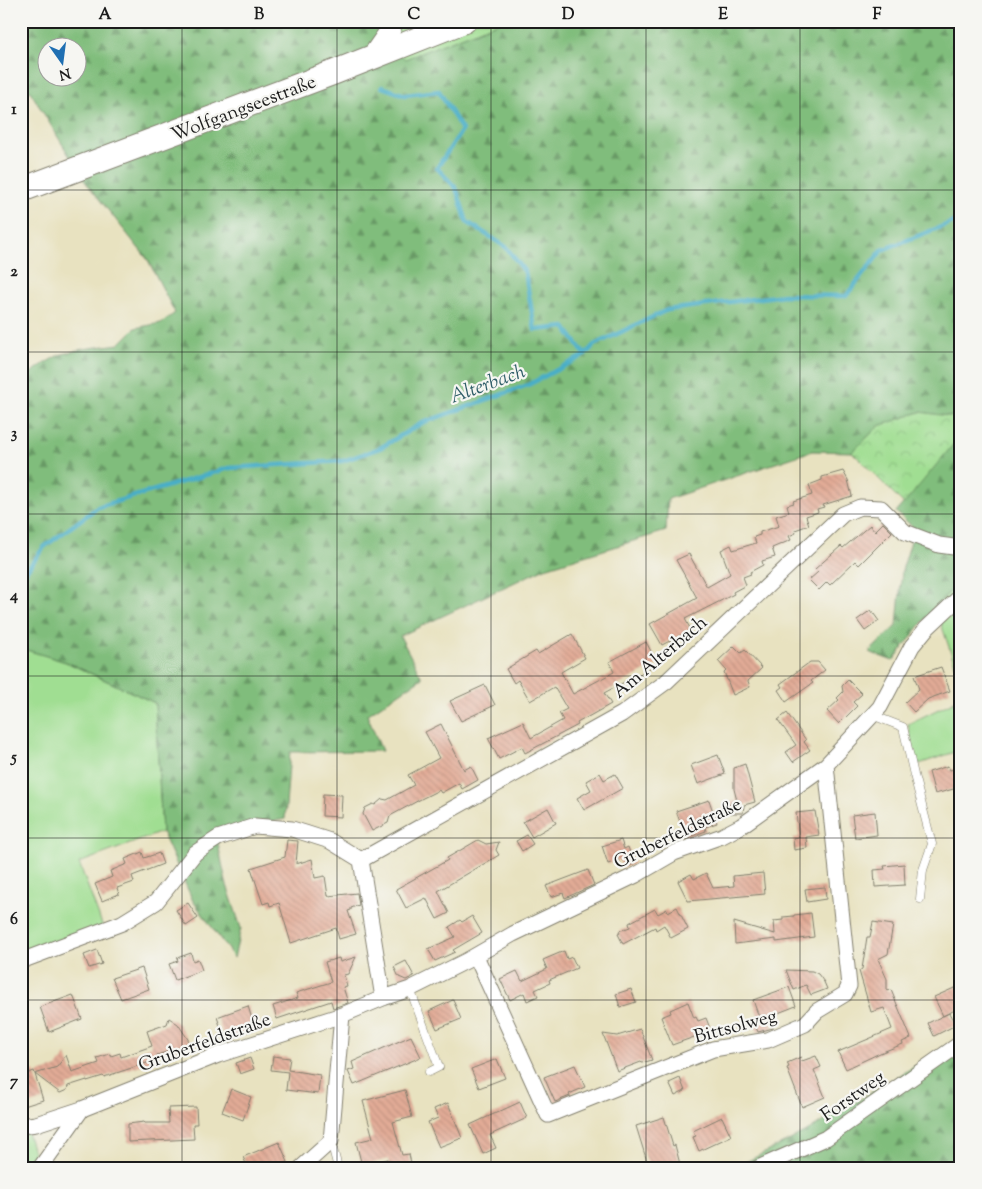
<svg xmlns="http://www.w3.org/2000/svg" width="982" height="1189" font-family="'Sorts Mill Goudy',serif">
<defs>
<pattern id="forest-firs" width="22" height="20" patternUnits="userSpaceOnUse" patternTransform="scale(1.25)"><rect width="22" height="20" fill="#80bd7c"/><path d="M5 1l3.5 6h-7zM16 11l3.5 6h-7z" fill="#689965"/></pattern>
<pattern id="park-crowns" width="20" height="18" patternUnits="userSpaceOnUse" patternTransform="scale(1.25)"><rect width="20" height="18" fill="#a0de92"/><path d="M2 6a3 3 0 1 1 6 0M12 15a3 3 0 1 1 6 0" fill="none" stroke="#89be7d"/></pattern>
<pattern id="building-back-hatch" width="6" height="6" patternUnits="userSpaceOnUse" patternTransform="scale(1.25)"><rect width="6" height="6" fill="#e2ab96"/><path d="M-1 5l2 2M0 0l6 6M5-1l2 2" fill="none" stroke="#c19381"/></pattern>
</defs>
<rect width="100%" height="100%" fill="#f6f6f2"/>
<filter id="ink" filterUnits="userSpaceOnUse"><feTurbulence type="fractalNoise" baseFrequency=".02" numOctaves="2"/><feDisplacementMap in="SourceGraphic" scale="10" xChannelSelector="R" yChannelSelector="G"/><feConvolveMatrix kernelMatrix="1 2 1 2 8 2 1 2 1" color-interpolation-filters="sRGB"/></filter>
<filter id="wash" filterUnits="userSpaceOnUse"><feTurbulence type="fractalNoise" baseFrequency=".0096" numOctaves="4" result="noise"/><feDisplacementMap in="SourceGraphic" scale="20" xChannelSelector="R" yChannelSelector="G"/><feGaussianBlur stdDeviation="1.12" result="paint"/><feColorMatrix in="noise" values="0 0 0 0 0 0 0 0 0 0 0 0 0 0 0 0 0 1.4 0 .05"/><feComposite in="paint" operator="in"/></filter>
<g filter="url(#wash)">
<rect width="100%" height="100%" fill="#e8e2c0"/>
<path fill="#a0de92" stroke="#5e7d57" d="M 368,21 L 502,21 L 405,60 Z
M 961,581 L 961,682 L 935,606 Z
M 22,648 L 66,662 L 155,703 L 162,832 L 79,863 L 103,927 L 21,957 Z
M 961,698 L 961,750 L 916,765 L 908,724 Z
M 21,1121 L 24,1122 L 38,1168 L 21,1168 Z"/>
<path fill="url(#forest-firs)" stroke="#4e6c4c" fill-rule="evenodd" d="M 21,21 L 368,21 L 405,59 L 502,21 L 961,21 L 961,418 L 920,412 L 879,426 L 852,452 L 812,451 L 668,499 L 666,531 L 545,568 L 400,636 L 422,678 L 367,715 L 382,751 L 290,752 L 285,819 L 220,832 L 218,844 L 226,882 L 241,928 L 234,958 L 193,901 L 162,832 L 155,703 L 66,662 L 23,649 L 21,649 L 21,380 L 45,363 L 59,355 L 83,349 L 119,344 L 135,328 L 161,323 L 175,313 L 148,260 L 84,180 L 30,91 L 21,90 ZM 48,48 L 78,48 L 78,78 L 48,78 Z
M 961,435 L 961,581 L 935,606 L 893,661 L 869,652 L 897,625 L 902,570 L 915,529 L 896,512 Z
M 961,1038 L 961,1168 L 734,1168 L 808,1131 Z"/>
<path fill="url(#park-crowns)" stroke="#5e7d57" d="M 920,412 L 961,418 L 961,435 L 904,504 L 852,452 L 879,426 Z"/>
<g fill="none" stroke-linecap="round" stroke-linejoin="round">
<path stroke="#48aec7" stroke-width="4.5" d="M 342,21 L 354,26
M 382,87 L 405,95 L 439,91 L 462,130 L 437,168 L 456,188 L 467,222 L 506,247 L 525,272 L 535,330 L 565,327 L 585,355
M 21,578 L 44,547 L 98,507 L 229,468 L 343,461 L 380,448 L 422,423 L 528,385 L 585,355 L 594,345 L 667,310 L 784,295 L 846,296 L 882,250 L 961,219"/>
</g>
<g id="blocks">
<path fill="url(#building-back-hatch)" d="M 843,471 L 848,480 L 852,496 L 823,505 L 824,507 L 817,509 L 818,512 L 806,516 L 809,525 L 795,530 L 796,533 L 789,536 L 791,540 L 772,548 L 775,557 L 762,561 L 763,565 L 750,572 L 751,574 L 743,577 L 746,585 L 733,592 L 734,594 L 685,619 L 691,630 L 662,645 L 650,624 L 697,598 L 676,560 L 689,554 L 707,587 L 730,574 L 721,550 L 731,545 L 733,550 L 756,543 L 754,537 L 760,535 L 760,532 L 779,526 L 776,516 L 789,512 L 787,505 L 794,503 L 793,501 L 812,495 L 809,485 L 822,480 L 822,477 Z
M 883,523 L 892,532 L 859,565 L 855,561 L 830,585 L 827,582 L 819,590 L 809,580 L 818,572 L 815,569 L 841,546 L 843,548 L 870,525 L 875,531 Z
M 871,610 L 879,621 L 865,631 L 857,620 Z
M 572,634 L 585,658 L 561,672 L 573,694 L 614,672 L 609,662 L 646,642 L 658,664 L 604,693 L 611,704 L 577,723 L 578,725 L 525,753 L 522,747 L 499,759 L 488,738 L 523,722 L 531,738 L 563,720 L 559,713 L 567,709 L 554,687 L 530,701 L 518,680 L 514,683 L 506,669 L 536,651 L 538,654 Z
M 734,646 L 741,653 L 745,650 L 762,668 L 748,681 L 750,687 L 733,695 L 724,672 L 726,670 L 718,661 Z
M 810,662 L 818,662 L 825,670 L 811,681 L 813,683 L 786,702 L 778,690 L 782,687 L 780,684 Z
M 941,667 L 950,691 L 928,699 L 914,712 L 905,702 L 919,689 L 914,676 Z
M 848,680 L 862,694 L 853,702 L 857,706 L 839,724 L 827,711 L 839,700 L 837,698 L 843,692 L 842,686 Z
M 485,685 L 495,705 L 461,721 L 450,701 Z
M 787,713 L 806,740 L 804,742 L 810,750 L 793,762 L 786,752 L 796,745 L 778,720 Z
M 441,724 L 464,770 L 471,766 L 478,780 L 462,789 L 459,783 L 441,793 L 439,790 L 421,799 L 390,816 L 388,823 L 372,831 L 363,814 L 365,808 L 373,804 L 375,805 L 382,799 L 387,800 L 414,785 L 408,775 L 439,758 L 425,732 Z
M 718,755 L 725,774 L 698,784 L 691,765 Z
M 745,764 L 755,802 L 744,805 L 743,813 L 730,813 L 730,802 L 737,801 L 734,789 L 734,768 Z
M 948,766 L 950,770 L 958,768 L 961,787 L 935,794 L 929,772 Z
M 600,773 L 604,780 L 615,774 L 623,788 L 584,810 L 577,798 L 591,790 L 586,781 Z
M 323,794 L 342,795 L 341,817 L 322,816 Z
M 709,800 L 717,823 L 705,827 L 706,831 L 686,838 L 676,811 Z
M 548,808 L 556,823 L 532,837 L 523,822 Z
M 815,811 L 819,835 L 806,837 L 807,848 L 794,850 L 793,838 L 799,837 L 796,813 Z
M 875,812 L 877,835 L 855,838 L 852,815 Z
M 527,835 L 533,844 L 522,851 L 516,841 Z
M 287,840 L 298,841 L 296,864 L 312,859 L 315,878 L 325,876 L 328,896 L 357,893 L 359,905 L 351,908 L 351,910 L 348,911 L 356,934 L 339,939 L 336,928 L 291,943 L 279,903 L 270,906 L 269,902 L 263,904 L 251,868 L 285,857 Z
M 478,840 L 486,844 L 499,842 L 496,850 L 499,855 L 438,891 L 449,913 L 437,919 L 426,898 L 406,908 L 396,889 L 448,860 L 447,858 Z
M 621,840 L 624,849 L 628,847 L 634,864 L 622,868 L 619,860 L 608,864 L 602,846 Z
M 142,852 L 144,858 L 159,853 L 163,864 L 132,876 L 134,882 L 117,888 L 119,894 L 102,901 L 95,884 L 112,877 L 110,871 L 127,864 L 125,859 Z
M 904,864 L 905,885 L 875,887 L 874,870 L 885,869 L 884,866 Z
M 588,870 L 594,885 L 565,898 L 563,893 L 551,897 L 546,886 Z
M 706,873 L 713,888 L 734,886 L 733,876 L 763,873 L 765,894 L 688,901 L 678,881 L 691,874 L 694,879 Z
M 825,887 L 826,899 L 807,902 L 805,889 Z
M 188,903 L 198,918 L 186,926 L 176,910 Z
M 677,907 L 688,929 L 671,938 L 664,925 L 656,930 L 655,927 L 623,944 L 618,934 L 620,933 L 619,931 L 630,927 L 629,923 L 655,909 L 658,914 L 667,909 L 668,912 Z
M 811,913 L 814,937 L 776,942 L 776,939 L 735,944 L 734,922 L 775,934 L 774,921 L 783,920 L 783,917 L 794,916 L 794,915 Z
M 472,916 L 482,933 L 453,950 L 455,952 L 435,961 L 428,949 L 455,937 L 449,927 L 460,920 L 462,922 Z
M 873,922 L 893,925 L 888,954 L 878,959 L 887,979 L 887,991 L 891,990 L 911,1038 L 902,1042 L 903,1044 L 880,1053 L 846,1069 L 838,1052 L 892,1029 L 884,1008 L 871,1012 L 859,971 L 862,969 L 867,937 L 870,937 Z
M 97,950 L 102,964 L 89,968 L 84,955 Z
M 564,951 L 567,959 L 572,957 L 577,968 L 549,980 L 550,983 L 535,990 L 538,996 L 527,1001 L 524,993 L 510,1000 L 500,979 L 517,971 L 522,981 L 547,969 L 543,960 Z
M 191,953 L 193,961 L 198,959 L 202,970 L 175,980 L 169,964 L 178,961 L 177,958 Z
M 356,957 L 348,974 L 344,975 L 347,986 L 343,987 L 348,1003 L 333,1008 L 331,1001 L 277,1019 L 273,1006 L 298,998 L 296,993 L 331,982 L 325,962 L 339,958 L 340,962 Z
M 406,961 L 414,976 L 406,980 L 399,977 L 394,967 Z
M 142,968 L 149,989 L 121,999 L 112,978 Z
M 786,970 L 812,971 L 818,974 L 824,982 L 827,989 L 811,995 L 806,985 L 794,990 Z
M 961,985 L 961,1007 L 943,1016 L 934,997 Z
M 789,987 L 796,1006 L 773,1015 L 774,1018 L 770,1020 L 773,1028 L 758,1032 L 755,1025 L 761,1023 L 753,1000 Z
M 631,989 L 636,1002 L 620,1007 L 616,994 Z
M 73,995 L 82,1019 L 49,1032 L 40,1007 Z
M 453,1000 L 461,1019 L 437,1029 L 429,1011 Z
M 688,1002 L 694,1018 L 696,1017 L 698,1021 L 706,1018 L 711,1031 L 672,1045 L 661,1017 L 671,1013 L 670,1010 Z
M 248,1006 L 255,1029 L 225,1040 L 217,1017 Z
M 949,1013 L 956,1025 L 934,1036 L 928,1023 Z
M 169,1018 L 178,1024 L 191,1044 L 157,1055 L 158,1059 L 144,1064 L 104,1077 L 103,1076 L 87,1081 L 87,1080 L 68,1086 L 67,1090 L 60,1093 L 35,1074 L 57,1067 L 66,1055 L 72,1072 L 99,1063 L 97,1058 L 110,1054 L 111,1056 L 120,1053 L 121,1057 L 152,1046 L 147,1031 L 167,1024 Z
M 640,1029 L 652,1060 L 642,1063 L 641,1062 L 617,1071 L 603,1034 L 617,1036 Z
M 411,1036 L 421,1057 L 354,1085 L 348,1071 L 354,1069 L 352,1062 Z
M 273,1056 L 290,1058 L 288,1070 L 320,1075 L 318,1094 L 286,1090 L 288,1072 L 271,1070 Z
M 816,1056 L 821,1067 L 814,1070 L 825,1097 L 802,1107 L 787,1068 L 789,1067 L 787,1063 L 801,1057 L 802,1061 Z
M 250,1058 L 254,1069 L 240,1074 L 236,1063 Z
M 497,1059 L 505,1078 L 479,1088 L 471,1069 Z
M 575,1065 L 585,1087 L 569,1094 L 570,1096 L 555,1102 L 544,1077 Z
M 34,1071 L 43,1100 L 21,1107 L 21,1076 Z
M 680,1078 L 685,1091 L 675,1096 L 669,1083 Z
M 231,1089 L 251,1097 L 243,1120 L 222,1112 Z
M 405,1090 L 412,1117 L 393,1122 L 402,1155 L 409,1154 L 412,1168 L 390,1168 L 388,1159 L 362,1166 L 356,1142 L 373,1138 L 363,1101 Z
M 520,1102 L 527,1118 L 490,1135 L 496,1148 L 483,1154 L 470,1125 Z
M 448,1103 L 462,1138 L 439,1147 L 428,1122 L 438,1118 L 434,1109 Z
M 196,1107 L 197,1124 L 193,1124 L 194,1139 L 128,1142 L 128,1124 L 144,1122 L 145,1123 L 169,1123 L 168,1108 Z
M 664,1117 L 673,1146 L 675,1145 L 681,1168 L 649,1168 L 636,1126 Z
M 722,1117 L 731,1136 L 699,1151 L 693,1137 L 696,1136 L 693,1131 Z
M 279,1142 L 288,1162 L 275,1168 L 248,1168 L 243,1157 Z"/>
</g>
</g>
<g filter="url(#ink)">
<use href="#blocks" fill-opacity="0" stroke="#827f6e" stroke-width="1"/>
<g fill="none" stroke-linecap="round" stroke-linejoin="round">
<defs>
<path id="lane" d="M 872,715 L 903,727 L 914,775 L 932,844 L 923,870 L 920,899
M 410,989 L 439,1067 L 429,1072
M 331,1141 L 338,1168"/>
<path id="street" d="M 361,860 L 383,998
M 476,956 L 548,1115 L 713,1049 L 768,1040 L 805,1024 L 817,1011 L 845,994 L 849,986 L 826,765
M 21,961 L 122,923 L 156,902 L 195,853 L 218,838 L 255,826 L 292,829 L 305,833 L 330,841 L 361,860 L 622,714 L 666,682 L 843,514 L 860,507 L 881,508 L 905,532 L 939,545 L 961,548
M 21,1126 L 36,1124 L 82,1109 L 218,1055 L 342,1015 L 383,998 L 410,989 L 466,961 L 513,934 L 636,875 L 674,853 L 722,836 L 741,826 L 826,765 L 880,707 L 912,646 L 926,629 L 961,596
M 40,1168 L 82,1109
M 301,1168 L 331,1141 L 342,1015
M 758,1168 L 826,1138 L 961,1043"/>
<path id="secondary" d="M 373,56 L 389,33 L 392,21"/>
<path id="primary" d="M 21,190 L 335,72 L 464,21"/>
</defs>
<use href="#lane" stroke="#827f6e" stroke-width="9"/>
<use href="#street" stroke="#827f6e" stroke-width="17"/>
<use href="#secondary" stroke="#827f6e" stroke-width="23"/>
<use href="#primary" stroke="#827f6e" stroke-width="26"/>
<use href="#lane" stroke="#fff" stroke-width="8"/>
<use href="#street" stroke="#fff" stroke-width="15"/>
<use href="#secondary" stroke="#fff" stroke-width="21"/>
<use href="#primary" stroke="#fff" stroke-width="24"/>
</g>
</g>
<path fill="none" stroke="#1c1c1c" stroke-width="1" stroke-opacity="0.55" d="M 182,21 L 182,1168M 337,21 L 337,1168M 491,21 L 491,1168M 646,21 L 646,1168M 800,21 L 800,1168M 21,190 L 961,190M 21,352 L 961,352M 21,514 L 961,514M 21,676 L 961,676M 21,838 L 961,838M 21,1000 L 961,1000"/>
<g text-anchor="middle" stroke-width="4.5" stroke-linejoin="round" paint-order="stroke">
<g font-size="19" fill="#1c1c1c" stroke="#f6f6f2">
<text transform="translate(243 107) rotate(-21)" y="7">Wolfgangseestraße</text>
<text transform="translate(659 656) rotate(-40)" y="7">Am Alterbach</text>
<text transform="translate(677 832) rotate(-26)" y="7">Gruberfeldstraße</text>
<text transform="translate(735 1025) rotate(-15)" y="7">Bittsolweg</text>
<text transform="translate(204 1041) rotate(-20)" y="7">Gruberfeldstraße</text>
<text transform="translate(852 1095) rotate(-35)" y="7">Forstweg</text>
</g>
<g font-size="20" font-style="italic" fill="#305e69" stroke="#f6f6f2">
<text transform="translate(487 383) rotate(-20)" y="7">Alterbach</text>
</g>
</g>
<rect width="982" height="1189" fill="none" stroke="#f6f6f2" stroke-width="55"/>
<g transform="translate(62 62) rotate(166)"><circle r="24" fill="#f6f6f2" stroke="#9f9f9c"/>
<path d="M0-4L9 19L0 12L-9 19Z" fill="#1f6fb2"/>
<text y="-8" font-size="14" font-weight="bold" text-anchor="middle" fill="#1c1c1c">N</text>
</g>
<rect x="28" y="28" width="926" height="1134" fill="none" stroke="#1c1c1c" stroke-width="2"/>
<g font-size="16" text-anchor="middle" font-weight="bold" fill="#1c1c1c">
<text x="105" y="19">A</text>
<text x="259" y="19">B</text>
<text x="414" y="19">C</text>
<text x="568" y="19">D</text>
<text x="723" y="19">E</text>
<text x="877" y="19">F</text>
<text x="14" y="114">1</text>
<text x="14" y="276">2</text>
<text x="14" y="438">3</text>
<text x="14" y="600">4</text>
<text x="14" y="762">5</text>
<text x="14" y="924">6</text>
<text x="14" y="1086">7</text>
</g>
</svg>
